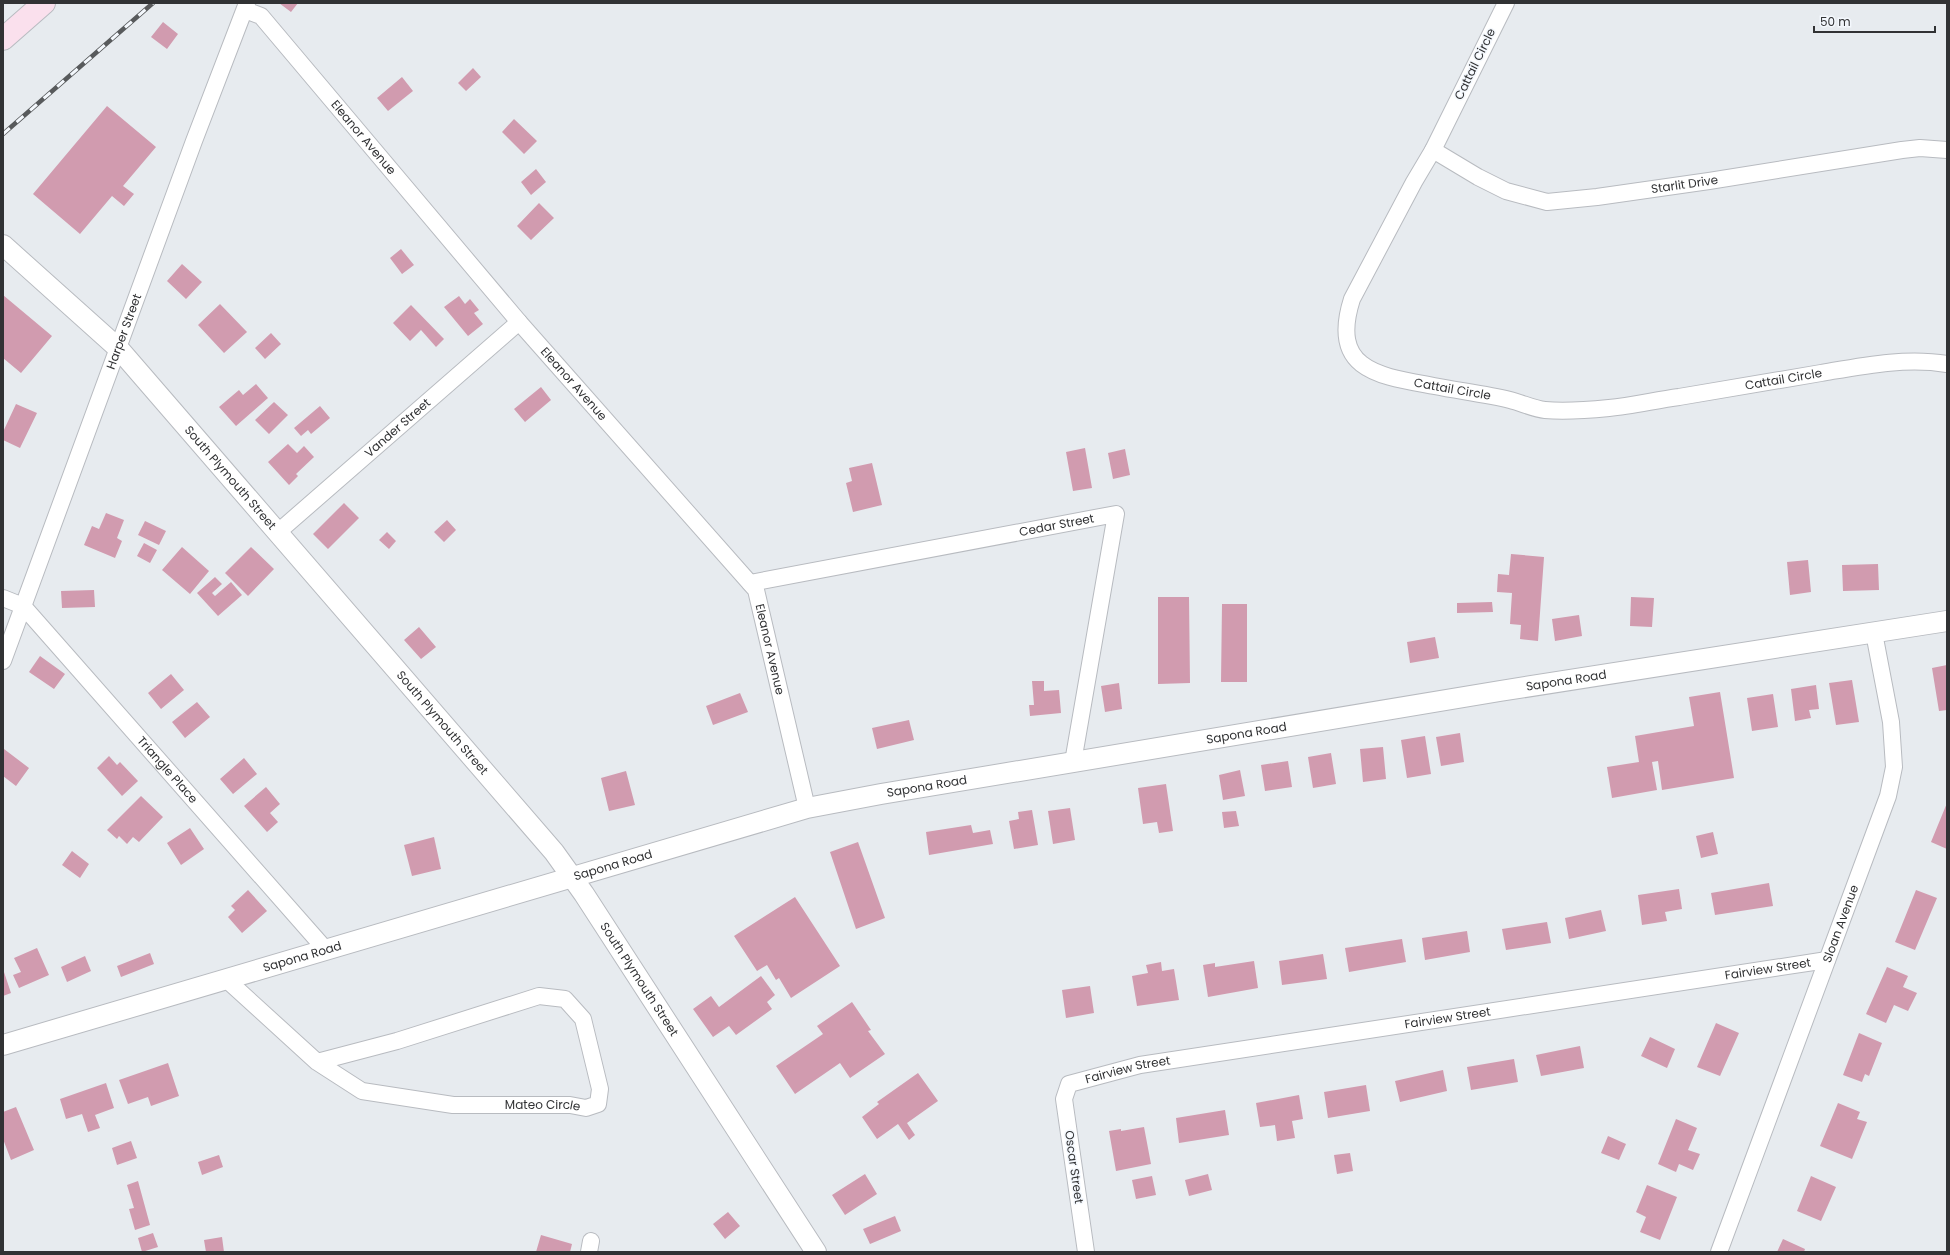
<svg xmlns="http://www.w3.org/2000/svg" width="1950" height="1255" font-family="Poppins,sans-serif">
<rect width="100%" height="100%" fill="#e7ebef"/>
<path fill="#d19baf" d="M 279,3 L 298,3 L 291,12 Z
M 163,22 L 178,34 L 167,49 L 151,37 Z
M 473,68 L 481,77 L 466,91 L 458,83 Z
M 402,77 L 413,91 L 388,111 L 377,98 Z
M 107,106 L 156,147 L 123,186 L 134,194 L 124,206 L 112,196 L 80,234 L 33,194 Z
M 514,119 L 537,141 L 524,154 L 502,132 Z
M 536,169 L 546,182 L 531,195 L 521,182 Z
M 539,203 L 554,218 L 531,240 L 517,226 Z
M 401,249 L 414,265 L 402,274 L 390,258 Z
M 182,264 L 202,282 L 186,299 L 167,281 Z
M 3,295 L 52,336 L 21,373 L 3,358 Z
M 459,296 L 465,304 L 470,299 L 479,310 L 474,313 L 483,324 L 468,336 L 444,307 Z
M 220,304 L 247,332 L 224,353 L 198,325 Z
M 411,305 L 444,339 L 436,347 L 421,330 L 410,341 L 393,323 Z
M 271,333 L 281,344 L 265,359 L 255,348 Z
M 256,384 L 268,398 L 236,426 L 219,407 L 239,390 L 243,395 Z
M 541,387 L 551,400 L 525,422 L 514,409 Z
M 274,402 L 288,415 L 269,434 L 255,420 Z
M 16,404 L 37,413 L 20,448 L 3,440 L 3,432 Z
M 320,406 L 330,418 L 311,434 L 308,430 L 301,436 L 294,428 Z
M 288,444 L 297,453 L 304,446 L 314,457 L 296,474 L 298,476 L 289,485 L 268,462 Z
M 1085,448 L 1092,488 L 1073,491 L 1066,452 Z
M 1125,449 L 1130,475 L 1113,479 L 1108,453 Z
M 872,463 L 882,505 L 853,512 L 846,483 L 852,481 L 849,468 Z
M 344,503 L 359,518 L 328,549 L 313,534 Z
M 106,513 L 124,520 L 117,538 L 122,541 L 115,558 L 84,545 L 92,526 L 99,529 Z
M 447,520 L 456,530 L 444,542 L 434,532 Z
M 145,521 L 166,531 L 159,545 L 138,535 Z
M 387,532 L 396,541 L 389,549 L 379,540 Z
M 144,543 L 157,550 L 150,563 L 137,556 Z
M 182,547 L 209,571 L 190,594 L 162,570 Z
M 251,547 L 274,569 L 248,596 L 225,573 Z
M 1511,554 L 1544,557 L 1538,641 L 1520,639 L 1521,625 L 1510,624 L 1512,593 L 1497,592 L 1498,574 L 1509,575 Z
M 1808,560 L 1811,592 L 1790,595 L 1787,562 Z
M 1878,564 L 1879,590 L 1843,591 L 1842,565 Z
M 215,577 L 222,584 L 212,593 L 215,596 L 231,582 L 242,595 L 218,616 L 197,593 Z
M 94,590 L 95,607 L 62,608 L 61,591 Z
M 1158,597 L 1189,597 L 1190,683 L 1158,684 Z
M 1631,597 L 1654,598 L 1652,627 L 1630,626 Z
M 1492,602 L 1493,612 L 1457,613 L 1457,603 Z
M 1222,604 L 1247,604 L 1247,682 L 1221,682 Z
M 1579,615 L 1582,636 L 1555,641 L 1552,619 Z
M 419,627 L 436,647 L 421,659 L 404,640 Z
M 1435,637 L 1439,658 L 1410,663 L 1407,642 Z
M 40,656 L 65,674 L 54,689 L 29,672 Z
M 1947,665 L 1947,710 L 1939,711 L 1932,668 Z
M 171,674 L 184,690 L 161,709 L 148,693 Z
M 1852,680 L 1859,722 L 1836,725 L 1829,683 Z
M 1032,681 L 1044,681 L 1044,691 L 1059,690 L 1061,713 L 1030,716 L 1029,705 L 1034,705 Z
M 1119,683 L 1122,709 L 1105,712 L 1101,686 Z
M 1816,685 L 1819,709 L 1809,710 L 1811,718 L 1795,721 L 1791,689 Z
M 1720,692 L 1734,778 L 1662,790 L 1658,761 L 1652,762 L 1657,790 L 1612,798 L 1607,767 L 1639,762 L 1635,736 L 1694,726 L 1689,697 Z
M 740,693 L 748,712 L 713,725 L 706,706 Z
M 1773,694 L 1778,727 L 1752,731 L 1747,698 Z
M 197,702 L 210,717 L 185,738 L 172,722 Z
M 909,720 L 914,740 L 877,749 L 872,728 Z
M 1460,733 L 1464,762 L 1441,766 L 1436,737 Z
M 1425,736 L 1431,774 L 1407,778 L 1401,740 Z
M 1383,747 L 1386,779 L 1363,782 L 1360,749 Z
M 4,749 L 29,768 L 16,786 L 3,776 Z
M 1331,753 L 1336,784 L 1313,788 L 1308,757 Z
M 109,756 L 117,765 L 120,762 L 138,781 L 122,796 L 97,768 Z
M 244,758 L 257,774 L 233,794 L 220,779 Z
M 1288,761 L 1292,787 L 1265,791 L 1261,765 Z
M 1240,770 L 1245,796 L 1223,800 L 1219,775 Z
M 626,771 L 635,805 L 609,811 L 601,778 Z
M 1166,784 L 1173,831 L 1159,833 L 1157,822 L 1143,824 L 1138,788 Z
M 266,787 L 280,804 L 270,813 L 278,822 L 267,832 L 244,806 Z
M 141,796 L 163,817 L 139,842 L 133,837 L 127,844 L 119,836 L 117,839 L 107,830 Z
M 1947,803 L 1947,849 L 1931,842 Z
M 1070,808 L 1075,840 L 1053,844 L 1048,811 Z
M 1032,810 L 1038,845 L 1014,849 L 1009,821 L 1019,819 L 1018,812 Z
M 1236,811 L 1239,826 L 1224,828 L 1222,812 Z
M 971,825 L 973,833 L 990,830 L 993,844 L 929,855 L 926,832 Z
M 190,828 L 204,849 L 181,865 L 167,843 Z
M 1713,832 L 1718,854 L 1701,858 L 1696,836 Z
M 434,837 L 441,869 L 412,876 L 404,845 Z
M 858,842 L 885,918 L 856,929 L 830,852 Z
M 72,851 L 89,864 L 80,878 L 62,865 Z
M 1769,883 L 1773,906 L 1715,915 L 1711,893 Z
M 1679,889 L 1682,909 L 1665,912 L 1667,921 L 1642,925 L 1638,895 Z
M 248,890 L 267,911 L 242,933 L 228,917 L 235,910 L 231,906 Z
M 1916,890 L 1937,898 L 1915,950 L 1895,942 Z
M 795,897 L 840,966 L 791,998 L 779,978 L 776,980 L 767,965 L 757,971 L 734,936 Z
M 1601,910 L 1606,931 L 1569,939 L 1565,918 Z
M 1547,922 L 1551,943 L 1506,950 L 1502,929 Z
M 1467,931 L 1470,952 L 1425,960 L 1422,938 Z
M 1402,939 L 1406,962 L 1349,972 L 1345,948 Z
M 37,948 L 49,975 L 19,988 L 13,975 L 21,972 L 14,958 Z
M 150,953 L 154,964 L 121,977 L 117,966 Z
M 1323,954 L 1327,979 L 1282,985 L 1279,961 Z
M 85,956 L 91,971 L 67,982 L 61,967 Z
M 1254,961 L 1258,988 L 1208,997 L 1203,965 L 1215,963 L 1215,967 Z
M 1161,962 L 1162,971 L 1174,969 L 1179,1000 L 1137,1006 L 1132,976 L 1148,973 L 1146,965 Z
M 1887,967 L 1908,976 L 1903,987 L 1917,993 L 1908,1011 L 1894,1005 L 1886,1023 L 1866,1014 Z
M 3,969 L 11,993 L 3,996 Z
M 761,976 L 775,995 L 767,1002 L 772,1009 L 736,1035 L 729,1026 L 713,1037 L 693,1009 L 711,996 L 719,1007 Z
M 1090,986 L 1094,1013 L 1066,1018 L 1062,990 Z
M 852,1002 L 871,1030 L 868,1031 L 885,1054 L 850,1078 L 840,1063 L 795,1094 L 776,1066 L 823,1034 L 817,1026 Z
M 1716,1023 L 1739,1033 L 1720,1076 L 1697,1067 Z
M 1859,1033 L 1882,1043 L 1869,1076 L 1865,1074 L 1862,1082 L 1843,1075 Z
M 1650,1037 L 1675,1049 L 1667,1068 L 1641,1056 Z
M 1580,1046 L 1584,1068 L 1541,1076 L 1536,1055 Z
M 1514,1059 L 1518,1082 L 1471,1090 L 1467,1067 Z
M 168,1063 L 179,1096 L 151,1106 L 148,1097 L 128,1104 L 119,1080 Z
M 1443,1070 L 1447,1091 L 1400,1102 L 1395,1081 Z
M 918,1073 L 938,1101 L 907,1123 L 915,1135 L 909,1140 L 898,1124 L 877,1139 L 862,1117 L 879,1104 L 877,1102 Z
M 106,1083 L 114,1108 L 95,1115 L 100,1128 L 88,1132 L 82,1114 L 66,1119 L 60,1099 Z
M 1366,1085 L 1370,1111 L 1328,1118 L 1324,1092 Z
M 1299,1095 L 1303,1119 L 1292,1121 L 1295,1138 L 1277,1141 L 1275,1125 L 1260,1127 L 1256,1103 Z
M 1838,1103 L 1860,1112 L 1857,1119 L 1867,1122 L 1852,1159 L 1820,1146 Z
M 16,1107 L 34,1150 L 11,1160 L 3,1139 L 3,1112 Z
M 1225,1110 L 1229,1135 L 1179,1143 L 1176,1118 Z
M 1676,1119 L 1697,1128 L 1688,1150 L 1700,1154 L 1693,1170 L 1679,1164 L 1676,1172 L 1658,1164 Z
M 1144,1127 L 1151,1164 L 1116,1171 L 1109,1131 L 1121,1129 L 1121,1131 Z
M 1608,1136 L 1626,1144 L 1619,1160 L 1601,1153 Z
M 131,1141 L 137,1158 L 117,1165 L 112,1148 Z
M 1350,1153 L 1353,1171 L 1337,1174 L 1334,1155 Z
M 219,1155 L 223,1167 L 202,1175 L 198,1162 Z
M 865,1174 L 877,1194 L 845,1215 L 832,1195 Z
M 1208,1174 L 1212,1190 L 1189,1196 L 1185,1180 Z
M 1152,1176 L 1156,1195 L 1136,1199 L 1132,1180 Z
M 1811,1176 L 1836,1187 L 1821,1221 L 1797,1211 Z
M 138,1181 L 150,1225 L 135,1230 L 129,1209 L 134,1208 L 127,1185 Z
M 1647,1185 L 1677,1197 L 1660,1240 L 1640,1232 L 1646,1217 L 1636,1212 Z
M 728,1212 L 740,1226 L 725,1239 L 713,1224 Z
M 895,1216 L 901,1231 L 870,1244 L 863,1229 Z
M 153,1233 L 158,1247 L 142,1252 L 138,1238 Z
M 541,1235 L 572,1244 L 570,1252 L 536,1252 Z
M 222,1237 L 224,1252 L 206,1252 L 204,1240 Z
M 1783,1239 L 1805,1249 L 1804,1252 L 1777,1252 Z"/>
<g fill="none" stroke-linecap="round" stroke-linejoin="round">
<defs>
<g id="minor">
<path id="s1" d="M 1506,3 L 1433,150 L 1414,182 L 1352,299 C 1329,371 1380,376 1434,386 C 1459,391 1485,394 1510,400 C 1522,403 1534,409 1545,410 C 1566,412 1589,410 1609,408 C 1632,406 1656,400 1679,397 C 1726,389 1773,381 1821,373 C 1862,366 1905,357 1947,364"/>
<path id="s2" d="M 245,10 L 261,16 L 519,322 L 756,590 L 807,808"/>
<path id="s3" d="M 1433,150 L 1478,177 L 1506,191 L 1547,202 L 1597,197 L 1709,181 L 1902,150 L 1920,148 L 1947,150"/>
<path id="s4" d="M 277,533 L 519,322"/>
<path id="s5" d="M 750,583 L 1116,514 L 1073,762"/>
<path id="s6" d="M 3,598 L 23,606 L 326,950"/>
<path id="s7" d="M 3,661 L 194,141 L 247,3"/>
<path id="s8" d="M 227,980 L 317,1062 L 362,1091 L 453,1105 L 570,1105 L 586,1108 L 598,1104 L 600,1089 L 583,1019 L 565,999 L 539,996 L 397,1041 L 317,1062"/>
<path d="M 589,1252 L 591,1241"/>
<path id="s9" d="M 1086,1252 L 1064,1099 L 1069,1084 L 1140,1065 L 1827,960"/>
<path id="s10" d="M 1719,1252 L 1888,796 L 1894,767 L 1891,722 L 1874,633"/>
</g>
<g id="tertiary">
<path id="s11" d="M 3,245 L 119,349 L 554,852 L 584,894 L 816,1252"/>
<path id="s12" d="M 3,1045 L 807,808 L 881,794 L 1500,691 L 1947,621"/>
</g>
<path id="secondary" d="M 3,39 L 44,3"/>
</defs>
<use href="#minor" stroke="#b8bbc0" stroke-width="18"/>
<use href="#tertiary" stroke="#b8bbc0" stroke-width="22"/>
<use href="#secondary" stroke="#b8bbc0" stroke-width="24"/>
<use href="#minor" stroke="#fff" stroke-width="16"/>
<use href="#tertiary" stroke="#fff" stroke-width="20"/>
<use href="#secondary" stroke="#fae0ed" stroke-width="22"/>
<defs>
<path id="rail" d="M 3,134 L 153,3"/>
</defs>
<use href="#rail" stroke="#585a5c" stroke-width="4.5"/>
<use href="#rail" stroke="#f4f8fd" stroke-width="3" stroke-dasharray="9" stroke-linecap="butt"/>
</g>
<g text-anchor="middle" stroke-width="3" stroke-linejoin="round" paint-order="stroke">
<g font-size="12" fill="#313234" stroke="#f4f8fd">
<text transform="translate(1475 64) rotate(-64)" y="4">Cattail Circle</text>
<text dy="4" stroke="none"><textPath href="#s2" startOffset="176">Eleanor Avenue</textPath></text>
<text dy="4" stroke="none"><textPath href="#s3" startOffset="265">Starlit Drive</textPath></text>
<text dy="4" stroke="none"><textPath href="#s7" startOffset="351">Harper Street</textPath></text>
<text dy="4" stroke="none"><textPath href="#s1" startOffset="835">Cattail Circle</textPath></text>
<text dy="4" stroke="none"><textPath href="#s2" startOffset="500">Eleanor Avenue</textPath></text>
<text dy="4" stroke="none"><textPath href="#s1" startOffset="499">Cattail Circle</textPath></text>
<text dy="4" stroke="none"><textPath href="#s4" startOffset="160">Vander Street</textPath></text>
<text dy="4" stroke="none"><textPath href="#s11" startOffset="326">South Plymouth Street</textPath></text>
<text dy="4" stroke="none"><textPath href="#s5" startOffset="312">Cedar Street</textPath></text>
<text dy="4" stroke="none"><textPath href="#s2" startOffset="836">Eleanor Avenue</textPath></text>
<text dy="4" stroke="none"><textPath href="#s12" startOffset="1608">Sapona Road</textPath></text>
<text dy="4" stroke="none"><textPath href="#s11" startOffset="650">South Plymouth Street</textPath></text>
<text dy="4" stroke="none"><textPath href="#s12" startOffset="1284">Sapona Road</textPath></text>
<text dy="4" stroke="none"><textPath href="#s6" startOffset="240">Triangle Place</textPath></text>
<text dy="4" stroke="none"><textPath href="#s12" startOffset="960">Sapona Road</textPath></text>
<text dy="4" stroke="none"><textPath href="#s12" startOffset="636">Sapona Road</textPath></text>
<text dy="4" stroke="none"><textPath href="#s10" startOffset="350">Sloan Avenue</textPath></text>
<text dy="4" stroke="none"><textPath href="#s12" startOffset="312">Sapona Road</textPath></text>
<text dy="4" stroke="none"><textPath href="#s9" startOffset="879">Fairview Street</textPath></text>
<text dy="4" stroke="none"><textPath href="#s11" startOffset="974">South Plymouth Street</textPath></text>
<text dy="4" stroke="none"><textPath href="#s9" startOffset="555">Fairview Street</textPath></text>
<text dy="4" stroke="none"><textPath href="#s9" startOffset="231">Fairview Street</textPath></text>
<text dy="4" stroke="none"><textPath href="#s8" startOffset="357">Mateo Circle</textPath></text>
<text transform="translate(1074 1167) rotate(82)" y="4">Oscar Street</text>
</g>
</g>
<rect width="1950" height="1255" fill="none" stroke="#313234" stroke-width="8"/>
<path d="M1814 26v6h121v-6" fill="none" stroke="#313234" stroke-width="2"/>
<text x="1820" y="26" font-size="12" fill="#313234" stroke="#f4f8fd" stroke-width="3" paint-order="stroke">50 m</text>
</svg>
